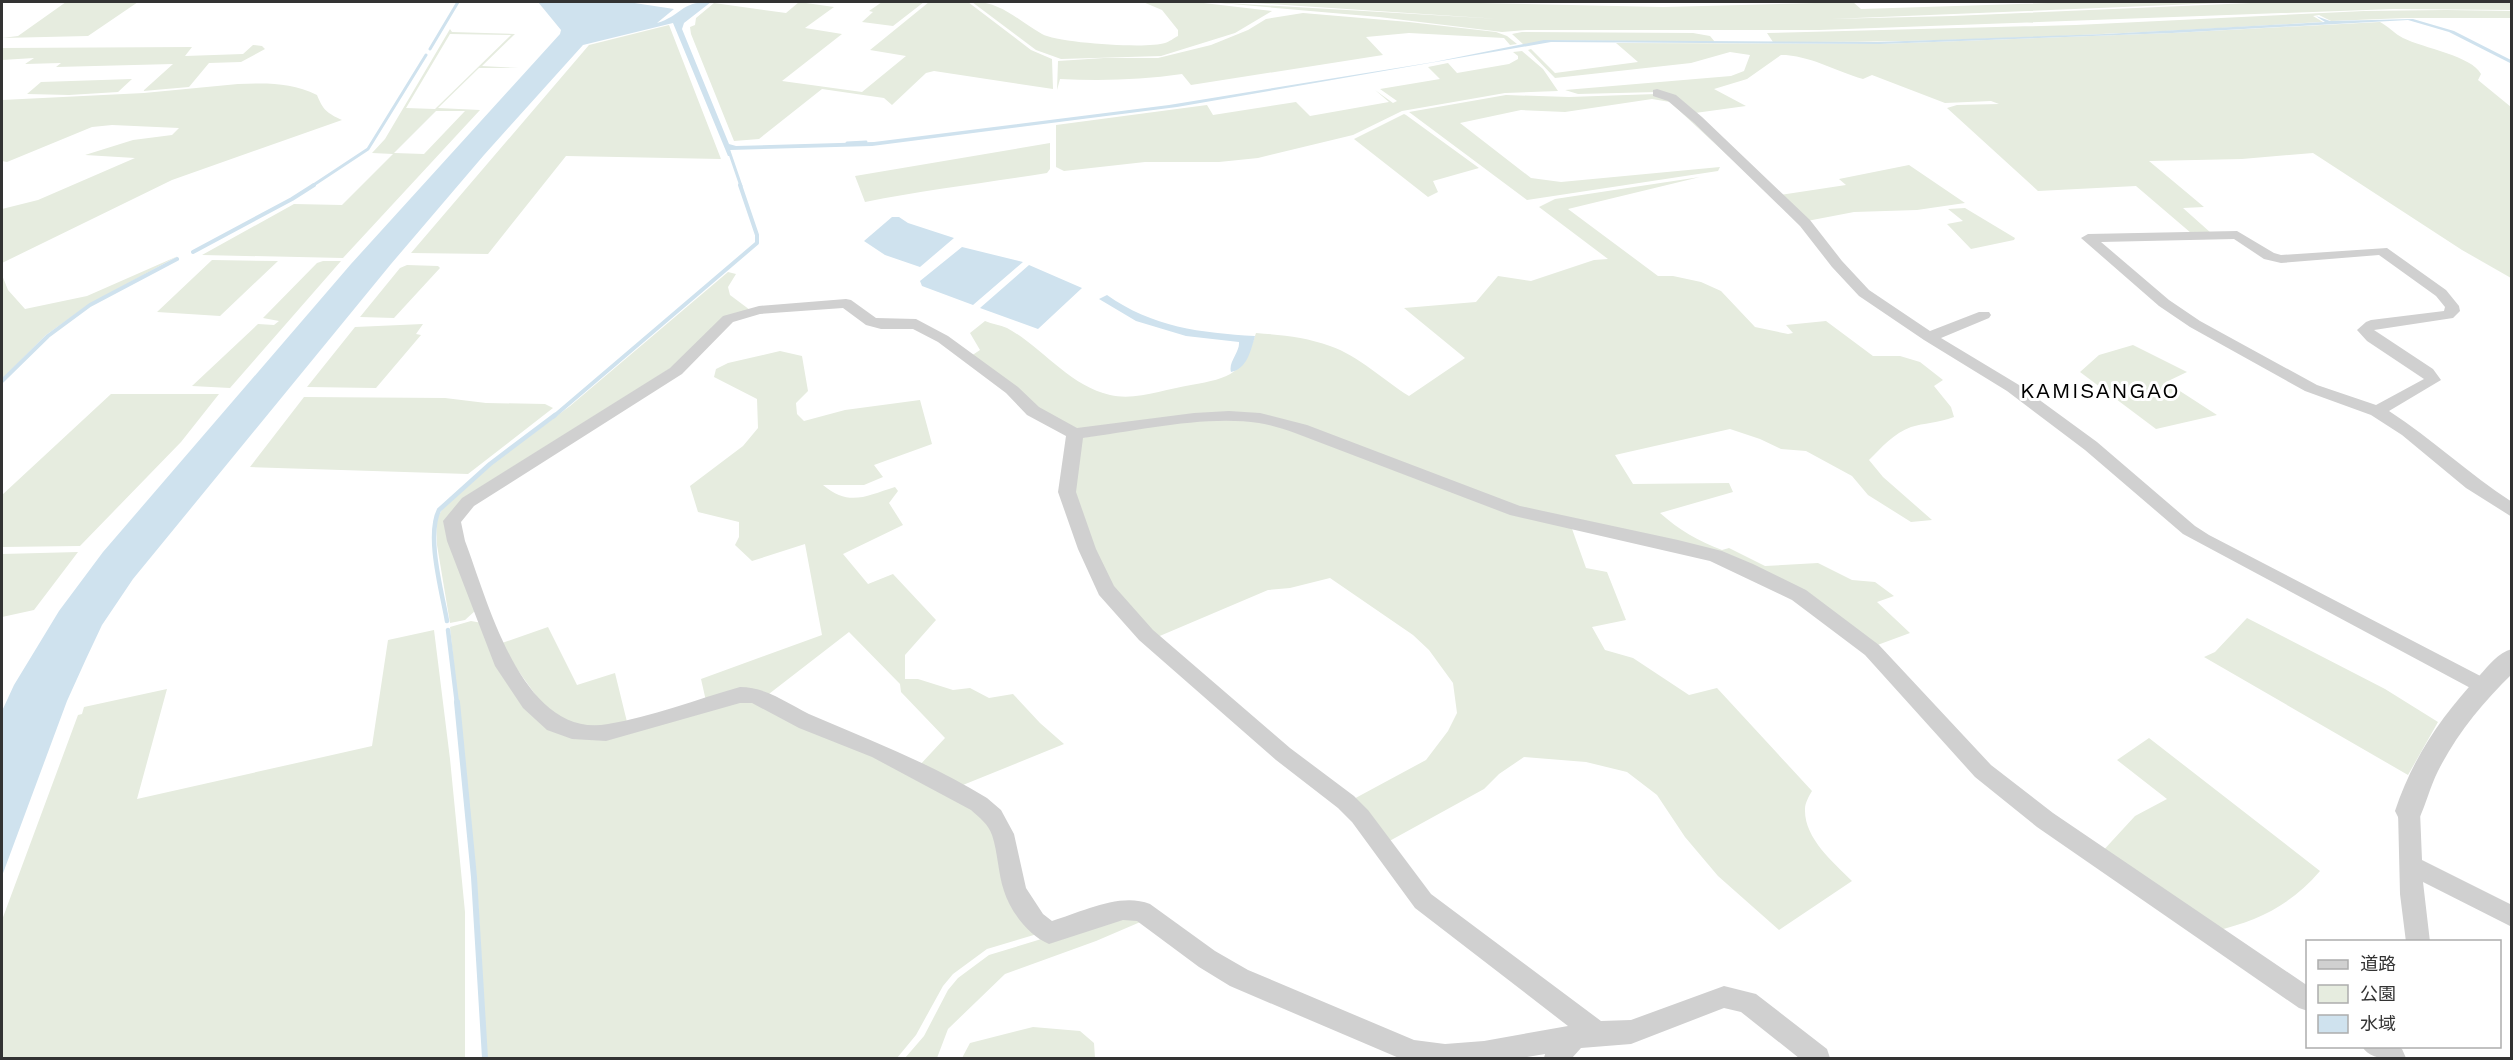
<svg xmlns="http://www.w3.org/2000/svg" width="2513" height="1060" font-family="'Work Sans','Noto Sans JP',sans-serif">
<rect width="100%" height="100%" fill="#fff"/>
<path fill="#e6ecdf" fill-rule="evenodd" d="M 66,2 L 138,2 L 88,36 L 2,38 L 18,36 Z
M 799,2 L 834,7 L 805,28 L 842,34 L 782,81 L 862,92 L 906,56 L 870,50 L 929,2 L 968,2 L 1031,50 L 1052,59 L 1053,89 L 934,71 L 926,73 L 892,105 L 884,98 L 822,89 L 759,139 L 734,141 L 691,34 L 690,27 L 695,25 L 696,18 L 714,3 L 786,13 Z
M 882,2 L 924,2 L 893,26 L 862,22 L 873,12 L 869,11 Z
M 972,2 C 1001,1 1017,20 1042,34 C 1057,43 1148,49 1165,43 C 1169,42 1174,38 1178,36 L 1178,30 L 1162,10 L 1143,2 L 1195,2 L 1272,11 L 1235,33 L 1161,56 L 1061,59 L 1036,50 Z
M 1209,2 L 1500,19 L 1238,2 L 1434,2 L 1663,7 L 1853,2 L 1861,9 L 2082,2 L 2245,2 L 1831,19 L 1952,16 L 2274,2 L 2511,2 L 2512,10 L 2393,9 L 1819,30 L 1526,30 L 1502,32 L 1379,17 Z
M 2446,10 L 2512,11 L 2511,18 L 2405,18 L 2331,21 L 2319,15 L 2313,16 L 2323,22 C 2140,33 1956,43 1773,42 L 1767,33 L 2076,25 L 2364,11 Z
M 1303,13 L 1409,22 L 1496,32 L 1507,36 L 1517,44 L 1510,45 L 1504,38 L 1409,33 L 1366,37 L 1383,55 L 1191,85 L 1182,74 C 1141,80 1101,81 1060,79 L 1057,90 L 1058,61 L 1104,58 L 1158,58 L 1211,45 L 1248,30 L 1266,19 Z
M 2380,22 C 2388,26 2395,34 2403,38 C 2423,48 2472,56 2481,74 L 2478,80 L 2511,107 L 2511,278 L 2462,250 L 2313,153 L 2242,159 L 2149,161 L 2204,207 L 2183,208 L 2211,233 L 2191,233 L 2136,186 L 2038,191 L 1947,108 L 1957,105 L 1999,104 L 1991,101 L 1945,103 L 1872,75 L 1863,79 C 1835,71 1816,58 1786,55 L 1781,55 L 1747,79 L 1714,89 L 1746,106 L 1695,113 L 1657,92 L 1578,94 L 1565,90 L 1731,76 L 1744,71 L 1750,55 L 1730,52 L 1691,63 L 1555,78 L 1528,50 L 1531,49 L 1555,73 L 1638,62 L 1616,43 L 1880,44 L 2172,33 Z
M 669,25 L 721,159 L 566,156 L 488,254 L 411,253 L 589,45 Z
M 450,29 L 452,32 L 515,34 L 482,66 L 519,68 L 479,68 L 438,108 L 480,110 L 343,258 L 202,255 L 294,204 L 342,205 L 393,154 L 372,153 L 385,139 ZM 450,34 L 511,35 L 435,109 L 406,108 ZM 436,111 L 465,111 L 424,154 L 394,153 Z
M 1522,32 L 1693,33 L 1710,36 L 1715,42 L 1549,40 L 1524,45 L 1512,34 Z
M 253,45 L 262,46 L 265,49 L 241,62 L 209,63 L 189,87 L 143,91 L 173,64 L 56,67 L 61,63 L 25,64 L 34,58 L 2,60 L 2,48 L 192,47 L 185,56 L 243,54 Z
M 1522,51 L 1543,69 L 1558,91 L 1505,93 L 1402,111 L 1353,135 L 1258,158 L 1219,162 L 1145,162 L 1064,171 L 1056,167 L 1056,125 L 1207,105 L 1213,115 L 1296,102 L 1310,116 L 1389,102 L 1375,90 L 1393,103 L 1397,101 L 1380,89 L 1440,79 L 1428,67 L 1448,63 L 1457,73 L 1509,64 L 1518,59 L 1518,56 L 1513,52 Z
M 132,79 L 118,92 L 69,95 L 27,94 L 41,82 Z
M 238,84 C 266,83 291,82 317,95 C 323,110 327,113 342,120 L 172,180 L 2,263 L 2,209 L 38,200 L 135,158 L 85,155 L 133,140 L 172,135 L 179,128 L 112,125 L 92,127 L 7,162 L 2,161 L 2,100 L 144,93 Z
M 1656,94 L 1666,96 L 1738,165 L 1670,102 L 1652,99 L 1565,112 L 1521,110 L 1460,123 L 1531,178 L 1561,182 L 1720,167 L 1718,171 L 1527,200 L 1409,112 L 1506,95 L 1569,97 Z
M 1404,114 L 1406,115 L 1479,168 L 1433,181 L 1438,192 L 1428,197 L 1354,139 Z
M 1050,143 L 1050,169 L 1047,173 C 986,183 925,190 865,202 L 855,176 Z
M 1909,165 L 1965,203 L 1917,210 L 1854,212 L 1807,221 L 1780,195 L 1846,185 L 1839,179 Z
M 1700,177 L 1568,209 L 1658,276 L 1673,276 L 1701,282 L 1721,291 L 1755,327 L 1788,334 L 1793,333 L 1786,325 L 1826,321 L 1873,356 L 1900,356 L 1920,362 L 1943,380 L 1934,386 L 1951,407 L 1954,417 C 1938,423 1924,423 1911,427 C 1894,433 1881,448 1869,460 L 1883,477 L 1932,520 L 1911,522 L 1868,495 L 1852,476 L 1806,451 L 1781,449 L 1760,439 L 1730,429 L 1615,455 L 1633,484 L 1729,483 L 1733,492 L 1660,513 C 1679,530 1698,541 1722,550 L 1729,548 L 1765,566 L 1818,563 L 1852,580 L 1875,582 L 1894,596 L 1877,602 L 1910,633 L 1872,647 L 1749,567 L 1516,509 L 1377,454 L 1242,415 L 1077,432 L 1055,422 L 971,356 L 980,350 L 970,333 L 985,321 C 992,324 1000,325 1007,328 C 1041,346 1069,386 1110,395 C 1136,401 1165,389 1191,385 C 1231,378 1243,374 1256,333 C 1281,335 1306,337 1330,346 C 1359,356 1383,380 1409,396 L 1465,358 L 1404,308 L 1476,302 L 1498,276 L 1531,281 L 1594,260 L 1608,259 L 1539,207 L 1555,199 Z
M 1965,208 L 2015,238 L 2014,240 L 1971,249 L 1947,224 L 1963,221 L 1948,209 Z
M 178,256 L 88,305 L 46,335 L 2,379 L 2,275 L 8,290 L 25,309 L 87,296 Z
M 212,260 L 278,261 L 220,316 L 157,312 Z
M 323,261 L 341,261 L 230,388 L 192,386 L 258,324 L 274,325 L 279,321 L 263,318 L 317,263 Z
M 407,265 L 438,266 L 440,268 L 394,318 L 360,317 L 400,268 Z
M 728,272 L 736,274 L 728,287 L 730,295 L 750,310 L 742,312 L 692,354 L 453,511 L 476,610 L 465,620 L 450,623 L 437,545 L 436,520 L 443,508 L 491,465 L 570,406 Z
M 423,324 L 416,334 L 421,335 L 376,388 L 307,387 L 355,327 Z
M 2133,345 L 2187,372 L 2166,382 L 2217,415 L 2156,429 L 2080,372 L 2099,355 Z
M 780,351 L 802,356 L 808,391 L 796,403 L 797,414 L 804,421 L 845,410 L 920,400 L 932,444 L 874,465 L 883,477 L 864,485 L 823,485 C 849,507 866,496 895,487 L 898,491 L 889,503 L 903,525 L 843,554 L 868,584 L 893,574 L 936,620 L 905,655 L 905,679 L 918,679 L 953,690 L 970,688 L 989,698 L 1013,694 L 1040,723 L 1064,744 L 958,787 L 918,767 L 945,738 L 901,692 L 900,684 L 849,632 L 765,697 L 706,701 L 701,679 L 822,635 L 805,544 L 752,561 L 735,545 L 739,537 L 739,522 L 698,512 L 690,486 L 743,446 L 758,428 L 757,399 L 714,377 L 716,369 L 728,363 Z
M 111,394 L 219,394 L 181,442 L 80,546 L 2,547 L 2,495 Z
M 304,397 L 445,398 L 486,403 L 545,404 L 553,408 L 468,474 L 250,467 Z
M 1188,420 L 1260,420 L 1571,526 L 1586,568 L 1607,572 L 1626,620 L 1592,627 L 1605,650 L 1633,658 L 1689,695 L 1717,688 L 1812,791 C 1809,796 1805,803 1805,809 C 1804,838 1833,862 1852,881 L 1779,930 L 1718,876 L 1685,837 L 1657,795 L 1627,772 L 1586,762 L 1524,757 L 1499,774 L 1484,789 L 1384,844 L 1350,801 L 1426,760 L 1448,731 L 1457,713 L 1453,683 L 1429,650 L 1413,635 L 1330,578 L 1290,588 L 1268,590 L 1155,638 L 1107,588 L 1069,489 L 1081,438 Z
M 78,552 L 34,610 L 2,617 L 2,554 Z
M 2247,618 L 2385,689 L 2438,722 L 2408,775 L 2204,657 L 2215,652 Z
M 471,621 L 482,623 L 493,654 L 569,733 L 744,697 L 950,790 L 984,812 L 1044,932 L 987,949 L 953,974 L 943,986 L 916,1035 L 897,1058 L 487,1058 L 478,901 L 450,627 Z
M 548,627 L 577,685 L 615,673 L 628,726 L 594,731 L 550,715 L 499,644 Z
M 434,630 L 450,759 L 465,912 L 465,1058 L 2,1058 L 2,920 L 78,715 L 82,714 L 84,707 L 167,689 L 137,799 L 372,746 L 388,640 Z
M 2149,738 L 2320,871 C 2291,905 2258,921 2215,931 L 2100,854 L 2135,816 L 2167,799 L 2117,760 Z
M 1120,915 L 1145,920 L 1096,941 L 1005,974 L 948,1029 L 937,1058 L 905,1058 L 924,1036 L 948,990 L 958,978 L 989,955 Z
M 1033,1027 L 1080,1031 L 1094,1043 L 1095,1058 L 962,1058 L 970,1043 Z"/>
<path fill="#cfe2ee" d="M 538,2 L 628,2 L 674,9 L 657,23 C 681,16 681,1 711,2 L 684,23 L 682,29 L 729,144 L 736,146 L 874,142 L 1169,105 L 1434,62 L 1544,40 L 1877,42 L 2105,34 L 2325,22 L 2316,16 L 2330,21 L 2413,19 L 2454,31 L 2511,60 L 2512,64 L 2449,32 L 2408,20 L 2172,33 L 1880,44 L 1551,42 L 1177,107 L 872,146 L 730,150 L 731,156 L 728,156 L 673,23 L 583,45 L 484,155 L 391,264 L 133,579 L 102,625 L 86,659 L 67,701 L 2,876 L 2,711 L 14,685 L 59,611 L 103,552 L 351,264 L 560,34 L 561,30 Z
M 892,217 L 899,217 L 908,223 L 954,238 L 920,267 L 885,255 L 864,241 Z
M 962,247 L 1023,262 L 973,305 L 922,286 L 920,281 Z
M 1029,265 L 1082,288 L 1038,329 L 980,308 Z
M 1107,295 C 1152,327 1201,333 1255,336 C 1251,350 1247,369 1231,372 C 1228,362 1240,352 1239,342 L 1186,336 L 1136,321 L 1099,299 Z"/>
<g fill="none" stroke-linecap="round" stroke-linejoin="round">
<path stroke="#cfe2ee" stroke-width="3" d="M 430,49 L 458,2
M 847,143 L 866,142
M 729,151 L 741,186
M 312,186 L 368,149 L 426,55"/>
<path stroke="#cfe2ee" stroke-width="4" d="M 193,252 L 292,199 L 314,185
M 2,381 L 48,336 L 90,305 L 177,259
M 553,417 L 757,243 L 757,235 L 740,185"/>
<path stroke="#cfe2ee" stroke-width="4.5" d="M 447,621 C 442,592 426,536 439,510 L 490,464 L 555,415
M 448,630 L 457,704"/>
<path stroke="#cfe2ee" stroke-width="6" d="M 457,702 L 474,877 L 485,1058"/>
<path fill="#d0d0d0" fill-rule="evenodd" d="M 1657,89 L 1676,95 L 1702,117 L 1810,220 L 1842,261 L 1869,290 L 1930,331 L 1979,312 L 1989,312 L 1991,315 L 1989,318 L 1941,338 L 2019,385 L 2097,442 L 2195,526 L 2209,535 L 2490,681 L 2493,686 L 2490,691 L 2483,694 L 2476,691 L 2183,534 L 2085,450 L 2007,391 L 1924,340 L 1859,296 L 1832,267 L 1800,226 L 1694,123 L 1668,101 L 1653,96 L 1653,90 Z
M 2237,231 L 2274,253 L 2281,255 L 2387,248 L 2446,290 L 2459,306 L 2460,311 L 2453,318 L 2374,330 L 2433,369 L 2441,380 L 2389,411 C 2432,439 2469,474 2512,502 L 2512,517 L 2466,488 L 2402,435 L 2371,415 L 2305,391 L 2190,327 L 2159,306 L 2081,238 L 2088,234 ZM 2234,239 L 2264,259 L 2281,263 L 2379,255 L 2436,296 L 2445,307 L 2444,311 L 2371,320 L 2366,322 L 2357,330 L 2367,341 L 2424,379 L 2376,405 L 2317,385 L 2200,321 L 2169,300 L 2101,242 Z
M 846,299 L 851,300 L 876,318 L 916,319 L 948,336 L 1018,387 L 1039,407 L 1077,428 L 1194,413 L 1229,411 L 1260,413 L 1307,425 L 1520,506 L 1678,540 L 1722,551 L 1753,564 L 1806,590 L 1879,645 L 1991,765 L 2053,813 L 2308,986 L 2308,1011 L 2299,1008 L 2037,827 L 1975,777 L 1865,655 L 1792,600 L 1710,561 L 1510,515 L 1295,433 C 1283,429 1271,425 1259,423 C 1204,415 1138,431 1083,438 L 1076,492 L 1096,549 L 1114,586 L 1153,630 L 1290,748 L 1354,796 L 1368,810 L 1431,894 L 1601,1021 L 1631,1020 L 1724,986 L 1756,994 L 1827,1049 L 1830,1058 L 1799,1058 L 1741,1012 L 1724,1008 L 1631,1044 L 1581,1048 L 1572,1058 L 1544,1058 L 1545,1054 L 1521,1058 L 1399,1058 L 1230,986 L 1199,967 L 1137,921 L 1123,920 L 1049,944 C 1029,936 1010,911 1004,891 C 998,873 998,853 992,835 C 988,824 980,818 971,810 L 872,757 L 799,728 L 752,703 L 740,703 L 606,741 L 572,739 L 547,730 L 523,708 L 495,666 L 447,541 L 443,521 L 462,498 L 670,368 L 723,316 L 759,306 ZM 843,308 L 866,325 L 881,329 L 913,329 L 938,342 L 1006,393 L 1027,415 L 1066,436 L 1058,492 L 1078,549 L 1099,595 L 1139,640 L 1276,760 L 1338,808 L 1352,822 L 1415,908 L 1568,1026 L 1484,1041 L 1445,1044 L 1414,1040 L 1248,970 L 1215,951 L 1150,904 C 1120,892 1082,912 1052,921 L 1043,914 L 1026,888 L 1014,834 L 1001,810 L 987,798 C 932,764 874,742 816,717 C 790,706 769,687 740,687 C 698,699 650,717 608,724 C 522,740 488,601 465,541 L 461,522 L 474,506 L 682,374 L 733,322 L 760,314 Z
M 2409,802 L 2417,805 L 2420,811 L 2422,860 L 2512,905 L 2512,927 L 2423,882 L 2430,942 L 2406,942 L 2400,894 L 2398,811 L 2401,805 Z
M 2362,1046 L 2397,1046 L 2402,1049 L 2406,1058 C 2390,1060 2369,1060 2362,1046 Z"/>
<path fill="#d0d0d0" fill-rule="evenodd" d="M 2512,649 L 2512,674 C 2483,702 2456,735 2438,771 C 2430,787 2426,804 2419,819 L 2409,822 L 2399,819 L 2395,811 C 2412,759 2442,715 2480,675 C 2489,665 2498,653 2512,649 Z"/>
</g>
<g text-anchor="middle" stroke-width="6" stroke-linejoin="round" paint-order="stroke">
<g font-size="22" letter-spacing="1.5" fill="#000" stroke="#fff">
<text x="2100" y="398">KAMISANGAO</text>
</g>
</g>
<rect width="2513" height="1060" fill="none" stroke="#333333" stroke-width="6"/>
<rect x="2306" y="940" width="195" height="108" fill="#ffffff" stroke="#adadad" stroke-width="1.5"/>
<rect x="2318" y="960" width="30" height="9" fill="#d0d0d0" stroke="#adadad" stroke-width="1.5"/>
<text x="2360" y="970" font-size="18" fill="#333333">道路</text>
<rect x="2318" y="985" width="30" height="18" fill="#e6ecdf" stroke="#adadad" stroke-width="1.5"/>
<text x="2360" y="1000" font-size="18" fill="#333333">公園</text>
<rect x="2318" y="1015" width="30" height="18" fill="#cfe2ee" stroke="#adadad" stroke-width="1.5"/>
<text x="2360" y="1030" font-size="18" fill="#333333">水域</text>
</svg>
